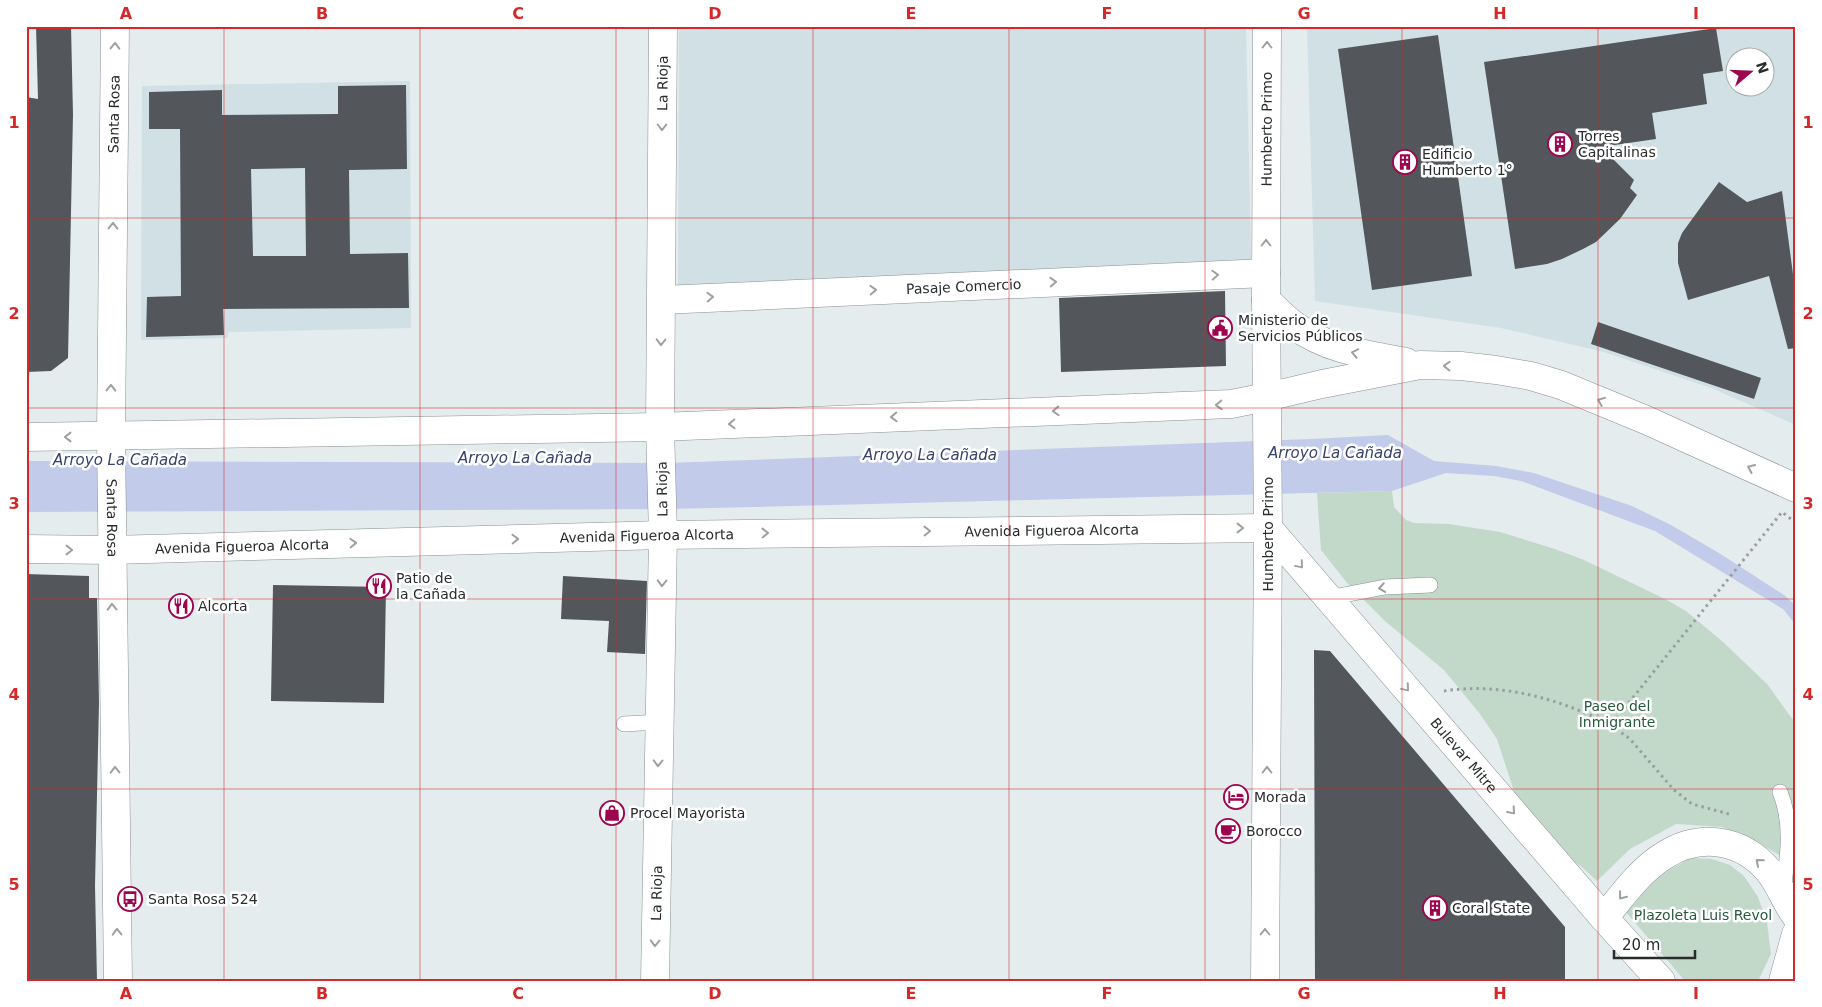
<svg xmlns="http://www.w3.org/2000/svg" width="1822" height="1007" font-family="'DejaVu Sans',sans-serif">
<rect width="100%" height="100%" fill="#e4ecee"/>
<path fill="#d0e0e4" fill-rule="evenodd" d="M 679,26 L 1246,26 L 1251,260 L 678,286 Z
M 1307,26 L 1792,26 L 1796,48 L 1796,425 L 1711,388 L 1604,352 L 1501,328 L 1315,301 ZM 1734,58 L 1764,58 L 1764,88 L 1734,88 Z
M 410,81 L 411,328 L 229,332 L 227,338 L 141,340 L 142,86 Z"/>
<path fill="#c2d9c9" d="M 1392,491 L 1394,507 L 1406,520 L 1414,523 L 1449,524 L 1500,532 L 1555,549 L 1584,560 L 1665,599 L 1686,611 L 1723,642 L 1767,684 L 1796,724 L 1796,865 L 1754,840 L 1722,827 L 1676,824 L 1630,849 L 1597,881 L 1582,867 L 1554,850 L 1521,813 L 1497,739 L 1480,714 L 1444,670 L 1386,622 L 1348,584 L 1321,550 L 1317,493 Z
M 1693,858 L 1712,859 L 1730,865 L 1744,876 L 1758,897 L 1767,923 L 1771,954 L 1759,979 L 1685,981 L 1625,911 C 1650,886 1659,872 1693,858 Z"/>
<path fill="#c2cbea" d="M 1388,435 L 1434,461 L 1496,466 L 1534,473 L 1632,506 L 1671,525 L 1719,553 L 1784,595 L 1796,606 L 1796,625 L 1783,609 L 1655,531 L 1521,481 L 1494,476 L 1446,473 L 1392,491 L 669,509 L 26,512 L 26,461 L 668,463 L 1311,439 Z"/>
<path fill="#53575c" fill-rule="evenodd" d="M 36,26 L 71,26 L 73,115 L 68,358 L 51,371 L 26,372 L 26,97 L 38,99 Z
M 1716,28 L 1723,71 L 1703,74 L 1707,104 L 1652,113 L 1656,139 L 1601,147 L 1634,180 L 1630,188 L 1637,195 L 1620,219 L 1596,242 L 1583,249 L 1562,259 L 1547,264 L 1515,269 L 1484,62 Z
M 1438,35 L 1472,276 L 1372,290 L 1338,49 Z
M 406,85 L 407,169 L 349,170 L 350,254 L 408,253 L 409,308 L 223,309 L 224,335 L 146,337 L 147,297 L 181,296 L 180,129 L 149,129 L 149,92 L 222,90 L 222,115 L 338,114 L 338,86 ZM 305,168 L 306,256 L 253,256 L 251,169 Z
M 1719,182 L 1747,202 L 1782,191 L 1796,297 L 1796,348 L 1788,349 L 1769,276 L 1688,300 L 1678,263 L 1678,243 L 1682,233 Z
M 1225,291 L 1226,366 L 1061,372 L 1059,298 Z
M 1598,322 L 1761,378 L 1754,399 L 1591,344 Z
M 26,574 L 89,576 L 89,598 L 97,598 L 99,703 L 95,886 L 97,981 L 26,981 Z
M 563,576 L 647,581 L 645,654 L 607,652 L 609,621 L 561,619 Z
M 273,585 L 386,587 L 384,703 L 271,701 Z
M 1314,650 L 1330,651 L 1565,927 L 1565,981 L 1315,981 Z"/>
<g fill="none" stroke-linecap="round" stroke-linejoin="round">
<defs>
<path id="lane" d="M 1328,598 L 1385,587 L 1430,585
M 624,724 L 659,722
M 1780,792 C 1793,824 1788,856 1783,890"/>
<g id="street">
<path id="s1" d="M 115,26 L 111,437 L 118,981"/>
<path id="s2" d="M 662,300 L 1266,273"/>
<path d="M 1604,918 C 1622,896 1640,870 1665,855 C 1700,833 1741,839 1768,870 C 1780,884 1785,902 1796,916"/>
<path id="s3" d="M 655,981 L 663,535 L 660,427 L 663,26"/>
</g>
<g id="secondary">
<path d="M 1266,300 C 1276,309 1285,319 1295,326 C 1328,350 1368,355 1406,362"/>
<path d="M 1267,397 L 1322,384 L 1420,365 L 1461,366 L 1496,370 L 1531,376 L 1561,385 L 1646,420 L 1796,488"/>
<path id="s4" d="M 1268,528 L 1604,918 L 1661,981"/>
</g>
<g id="primary">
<path d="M 26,437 L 660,427 L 1231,404 L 1267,397"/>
<path id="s5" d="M 26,549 L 111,550 L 663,535 L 1268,528"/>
<path id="s6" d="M 1265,981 L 1268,528 L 1266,300 L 1267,26"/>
<path d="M 1783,981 L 1796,934"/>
</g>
</defs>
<use href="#lane" stroke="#899193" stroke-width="16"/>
<use href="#street" stroke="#899193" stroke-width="29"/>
<use href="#secondary" stroke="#899193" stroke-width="29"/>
<use href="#primary" stroke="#899193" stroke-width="29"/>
<path stroke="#999fa0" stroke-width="3" stroke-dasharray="2.5 4" stroke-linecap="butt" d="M 1795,26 L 1796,33
M 1444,691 C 1501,682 1560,699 1611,725 L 1782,512 L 1796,523
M 1611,725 L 1630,739 L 1674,790 L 1692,804 L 1729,814"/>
<use href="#lane" stroke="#fff" stroke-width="15"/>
<use href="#street" stroke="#fff" stroke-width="28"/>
<use href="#secondary" stroke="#fff" stroke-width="28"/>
<use href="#primary" stroke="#fff" stroke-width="28"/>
</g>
<defs><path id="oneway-chevron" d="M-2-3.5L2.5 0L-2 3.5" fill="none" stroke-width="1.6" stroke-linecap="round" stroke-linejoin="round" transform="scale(1.25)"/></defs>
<g stroke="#9fa0a0">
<use href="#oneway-chevron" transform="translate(1267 45) rotate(-90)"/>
<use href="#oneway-chevron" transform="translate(115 46) rotate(-89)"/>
<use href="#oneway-chevron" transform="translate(662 127) rotate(90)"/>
<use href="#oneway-chevron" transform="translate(113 226) rotate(-89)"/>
<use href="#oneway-chevron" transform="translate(1266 243) rotate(-90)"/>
<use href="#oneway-chevron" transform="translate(1215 275) rotate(-3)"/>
<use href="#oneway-chevron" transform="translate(1053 282) rotate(-3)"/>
<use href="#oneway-chevron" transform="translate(873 290) rotate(-3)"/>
<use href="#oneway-chevron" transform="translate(710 297) rotate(-3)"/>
<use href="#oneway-chevron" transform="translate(661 342) rotate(91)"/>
<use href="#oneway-chevron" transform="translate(1355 353) rotate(-169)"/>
<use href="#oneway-chevron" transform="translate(1447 366) rotate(-178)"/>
<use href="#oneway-chevron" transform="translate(111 388) rotate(-89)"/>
<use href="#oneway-chevron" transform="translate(1601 401) rotate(-158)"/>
<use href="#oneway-chevron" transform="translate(1219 405) rotate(178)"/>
<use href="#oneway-chevron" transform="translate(1056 411) rotate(178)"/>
<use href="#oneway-chevron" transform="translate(894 417) rotate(178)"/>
<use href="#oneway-chevron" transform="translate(732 424) rotate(178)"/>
<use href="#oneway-chevron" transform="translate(68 437) rotate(180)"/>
<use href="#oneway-chevron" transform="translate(1751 468) rotate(-156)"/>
<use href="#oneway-chevron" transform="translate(1240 528)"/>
<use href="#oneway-chevron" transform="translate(927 531) rotate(-1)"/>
<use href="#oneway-chevron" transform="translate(765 533) rotate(-1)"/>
<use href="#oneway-chevron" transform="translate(515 539) rotate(-2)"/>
<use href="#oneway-chevron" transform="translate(353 543) rotate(-2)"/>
<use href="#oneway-chevron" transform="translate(69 550)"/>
<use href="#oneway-chevron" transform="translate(1300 565) rotate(50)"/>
<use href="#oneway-chevron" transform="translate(662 583) rotate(91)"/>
<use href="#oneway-chevron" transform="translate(1382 588) rotate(171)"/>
<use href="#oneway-chevron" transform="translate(112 607) rotate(-91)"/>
<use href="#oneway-chevron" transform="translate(1406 688) rotate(50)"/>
<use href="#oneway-chevron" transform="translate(658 763) rotate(91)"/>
<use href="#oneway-chevron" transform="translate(115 770) rotate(-91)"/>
<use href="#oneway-chevron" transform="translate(1267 770) rotate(-90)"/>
<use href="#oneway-chevron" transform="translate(1512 811) rotate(49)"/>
<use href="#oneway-chevron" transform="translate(1759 862) rotate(-139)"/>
<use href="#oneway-chevron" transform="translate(1622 896) rotate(128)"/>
<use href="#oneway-chevron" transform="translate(117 932) rotate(-91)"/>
<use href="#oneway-chevron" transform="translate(1265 932) rotate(-90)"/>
<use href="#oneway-chevron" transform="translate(655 943) rotate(91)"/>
</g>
<path fill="none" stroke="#d62828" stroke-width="1" stroke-opacity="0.55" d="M 224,26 L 224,981M 420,26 L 420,981M 616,26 L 616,981M 813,26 L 813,981M 1009,26 L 1009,981M 1205,26 L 1205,981M 1402,26 L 1402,981M 1598,26 L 1598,981M 26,218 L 1796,218M 26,408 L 1796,408M 26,599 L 1796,599M 26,789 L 1796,789"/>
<defs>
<symbol id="building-ring" viewBox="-11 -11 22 22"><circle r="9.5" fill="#fff" stroke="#9d054f" stroke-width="1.5"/><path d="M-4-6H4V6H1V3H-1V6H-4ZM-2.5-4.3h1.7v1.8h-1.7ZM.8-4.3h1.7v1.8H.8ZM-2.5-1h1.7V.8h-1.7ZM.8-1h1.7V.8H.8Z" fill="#9d054f"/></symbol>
<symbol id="civic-ring" viewBox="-11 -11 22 22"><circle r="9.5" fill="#fff" stroke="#9d054f" stroke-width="1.5"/><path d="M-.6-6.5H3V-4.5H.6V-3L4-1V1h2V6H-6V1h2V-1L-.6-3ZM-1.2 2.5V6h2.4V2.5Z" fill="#9d054f"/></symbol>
<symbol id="restaurant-ring" viewBox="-11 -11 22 22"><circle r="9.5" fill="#fff" stroke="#9d054f" stroke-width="1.5"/><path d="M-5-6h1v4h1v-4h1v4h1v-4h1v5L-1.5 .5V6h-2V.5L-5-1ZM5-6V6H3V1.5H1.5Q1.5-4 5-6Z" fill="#9d054f"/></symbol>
<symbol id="hotel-ring" viewBox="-11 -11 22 22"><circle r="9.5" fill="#fff" stroke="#9d054f" stroke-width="1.5"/><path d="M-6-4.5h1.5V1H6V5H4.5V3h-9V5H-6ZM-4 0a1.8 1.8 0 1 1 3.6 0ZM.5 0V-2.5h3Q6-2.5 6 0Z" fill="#9d054f"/></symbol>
<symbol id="shop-ring" viewBox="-11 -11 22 22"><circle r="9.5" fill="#fff" stroke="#9d054f" stroke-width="1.5"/><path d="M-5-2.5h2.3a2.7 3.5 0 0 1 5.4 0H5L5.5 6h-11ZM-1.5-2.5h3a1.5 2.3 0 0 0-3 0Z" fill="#9d054f"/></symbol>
<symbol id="cafe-ring" viewBox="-11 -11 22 22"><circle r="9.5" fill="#fff" stroke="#9d054f" stroke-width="1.5"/><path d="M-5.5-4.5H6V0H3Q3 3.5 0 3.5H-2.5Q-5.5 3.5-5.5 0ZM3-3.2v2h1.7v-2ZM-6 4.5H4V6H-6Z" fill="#9d054f"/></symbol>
<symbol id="bus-ring" viewBox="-11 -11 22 22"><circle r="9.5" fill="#fff" stroke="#9d054f" stroke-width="1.5"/><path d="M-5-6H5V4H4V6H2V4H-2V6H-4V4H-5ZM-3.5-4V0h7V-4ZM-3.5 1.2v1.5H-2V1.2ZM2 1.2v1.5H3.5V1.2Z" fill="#9d054f"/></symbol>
</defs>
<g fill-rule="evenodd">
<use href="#building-ring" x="1546" y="130" width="28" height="28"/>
<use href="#building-ring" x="1391" y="148" width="28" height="28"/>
<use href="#civic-ring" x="1206" y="314" width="28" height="28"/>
<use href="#restaurant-ring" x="365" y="572" width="28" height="28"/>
<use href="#restaurant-ring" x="167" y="592" width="28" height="28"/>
<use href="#hotel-ring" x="1222" y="783" width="28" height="28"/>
<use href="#shop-ring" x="598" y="799" width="28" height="28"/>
<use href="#cafe-ring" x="1214" y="817" width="28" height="28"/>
<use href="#bus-ring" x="116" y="885" width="28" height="28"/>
<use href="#building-ring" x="1421" y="894" width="28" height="28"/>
</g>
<g text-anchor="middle" stroke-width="5" stroke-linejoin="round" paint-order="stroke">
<g font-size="14" fill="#292c2d" stroke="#fff">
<text dy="5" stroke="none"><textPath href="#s3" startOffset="898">La Rioja</textPath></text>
<text transform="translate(114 114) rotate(-89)" y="5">Santa Rosa</text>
<text dy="5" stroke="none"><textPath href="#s6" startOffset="852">Humberto Primo</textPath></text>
<text dy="5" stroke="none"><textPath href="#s2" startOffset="302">Pasaje Comercio</textPath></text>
<text transform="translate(662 489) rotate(-91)" y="5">La Rioja</text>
<text dy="5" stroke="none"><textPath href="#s1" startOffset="492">Santa Rosa</textPath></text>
<text dy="5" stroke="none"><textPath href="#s5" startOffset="1026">Avenida Figueroa Alcorta</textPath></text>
<text transform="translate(1268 534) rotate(-90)" y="5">Humberto Primo</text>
<text dy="5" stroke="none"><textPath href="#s5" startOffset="621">Avenida Figueroa Alcorta</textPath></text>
<text dy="5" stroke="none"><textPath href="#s5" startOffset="216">Avenida Figueroa Alcorta</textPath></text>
<text dy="5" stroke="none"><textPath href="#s4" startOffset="300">Bulevar Mitre</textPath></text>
<text dy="5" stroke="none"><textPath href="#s3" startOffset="88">La Rioja</textPath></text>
</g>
<g font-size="14" fill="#292c2d" stroke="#fff" text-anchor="start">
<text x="1578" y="141">Torres<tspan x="1578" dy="16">Capitalinas</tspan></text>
<text x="1422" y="159">Edificio<tspan x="1422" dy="16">Humberto 1°</tspan></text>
<text x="1238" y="325">Ministerio de<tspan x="1238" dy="16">Servicios Públicos</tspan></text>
<text x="396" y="583">Patio de<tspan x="396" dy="16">la Cañada</tspan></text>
<text x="198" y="611">Alcorta</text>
<text x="1254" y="802">Morada</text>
<text x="630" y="818">Procel Mayorista</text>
<text x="1246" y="836">Borocco</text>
<text x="148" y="904">Santa Rosa 524</text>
<text x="1452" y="913">Coral State</text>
</g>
<g font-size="14" fill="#265a3c" stroke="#fff">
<text x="1617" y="711">Paseo del<tspan x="1617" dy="16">Inmigrante</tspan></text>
<text x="1703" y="920">Plazoleta Luis Revol</text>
</g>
<g font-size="15" font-style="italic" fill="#38426e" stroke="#fff">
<text x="1335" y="458">Arroyo La Cañada</text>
<text x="930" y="460">Arroyo La Cañada</text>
<text x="525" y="463">Arroyo La Cañada</text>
<text x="120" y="465">Arroyo La Cañada</text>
</g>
</g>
<rect width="1822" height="1007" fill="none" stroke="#ffffff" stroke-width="55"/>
<g transform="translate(1750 72) rotate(71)"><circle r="24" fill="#ffffff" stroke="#a9abab"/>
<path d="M0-4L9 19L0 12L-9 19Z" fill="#9d054f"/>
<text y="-8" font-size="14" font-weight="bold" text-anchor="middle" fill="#292c2d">N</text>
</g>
<path d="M1614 950v8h81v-8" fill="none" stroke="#292c2d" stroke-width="2.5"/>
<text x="1622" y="950" font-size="15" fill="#292c2d" stroke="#ffffff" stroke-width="4" paint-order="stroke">20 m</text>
<rect x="28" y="28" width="1766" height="952" fill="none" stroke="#d62828" stroke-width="2"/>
<g font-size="16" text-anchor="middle" font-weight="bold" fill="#d62828">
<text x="126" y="19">A</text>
<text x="322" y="19">B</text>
<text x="518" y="19">C</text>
<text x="715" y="19">D</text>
<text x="911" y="19">E</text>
<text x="1107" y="19">F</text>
<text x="1304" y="19">G</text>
<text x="1500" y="19">H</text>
<text x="1696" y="19">I</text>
<text x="14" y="128">1</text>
<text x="1808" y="128">1</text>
<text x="14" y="319">2</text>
<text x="1808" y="319">2</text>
<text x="14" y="509">3</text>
<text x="1808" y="509">3</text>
<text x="14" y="700">4</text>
<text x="1808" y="700">4</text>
<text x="14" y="890">5</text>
<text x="1808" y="890">5</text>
<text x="126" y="999">A</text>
<text x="322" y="999">B</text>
<text x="518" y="999">C</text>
<text x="715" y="999">D</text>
<text x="911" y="999">E</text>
<text x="1107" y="999">F</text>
<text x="1304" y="999">G</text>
<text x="1500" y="999">H</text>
<text x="1696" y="999">I</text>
</g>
</svg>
